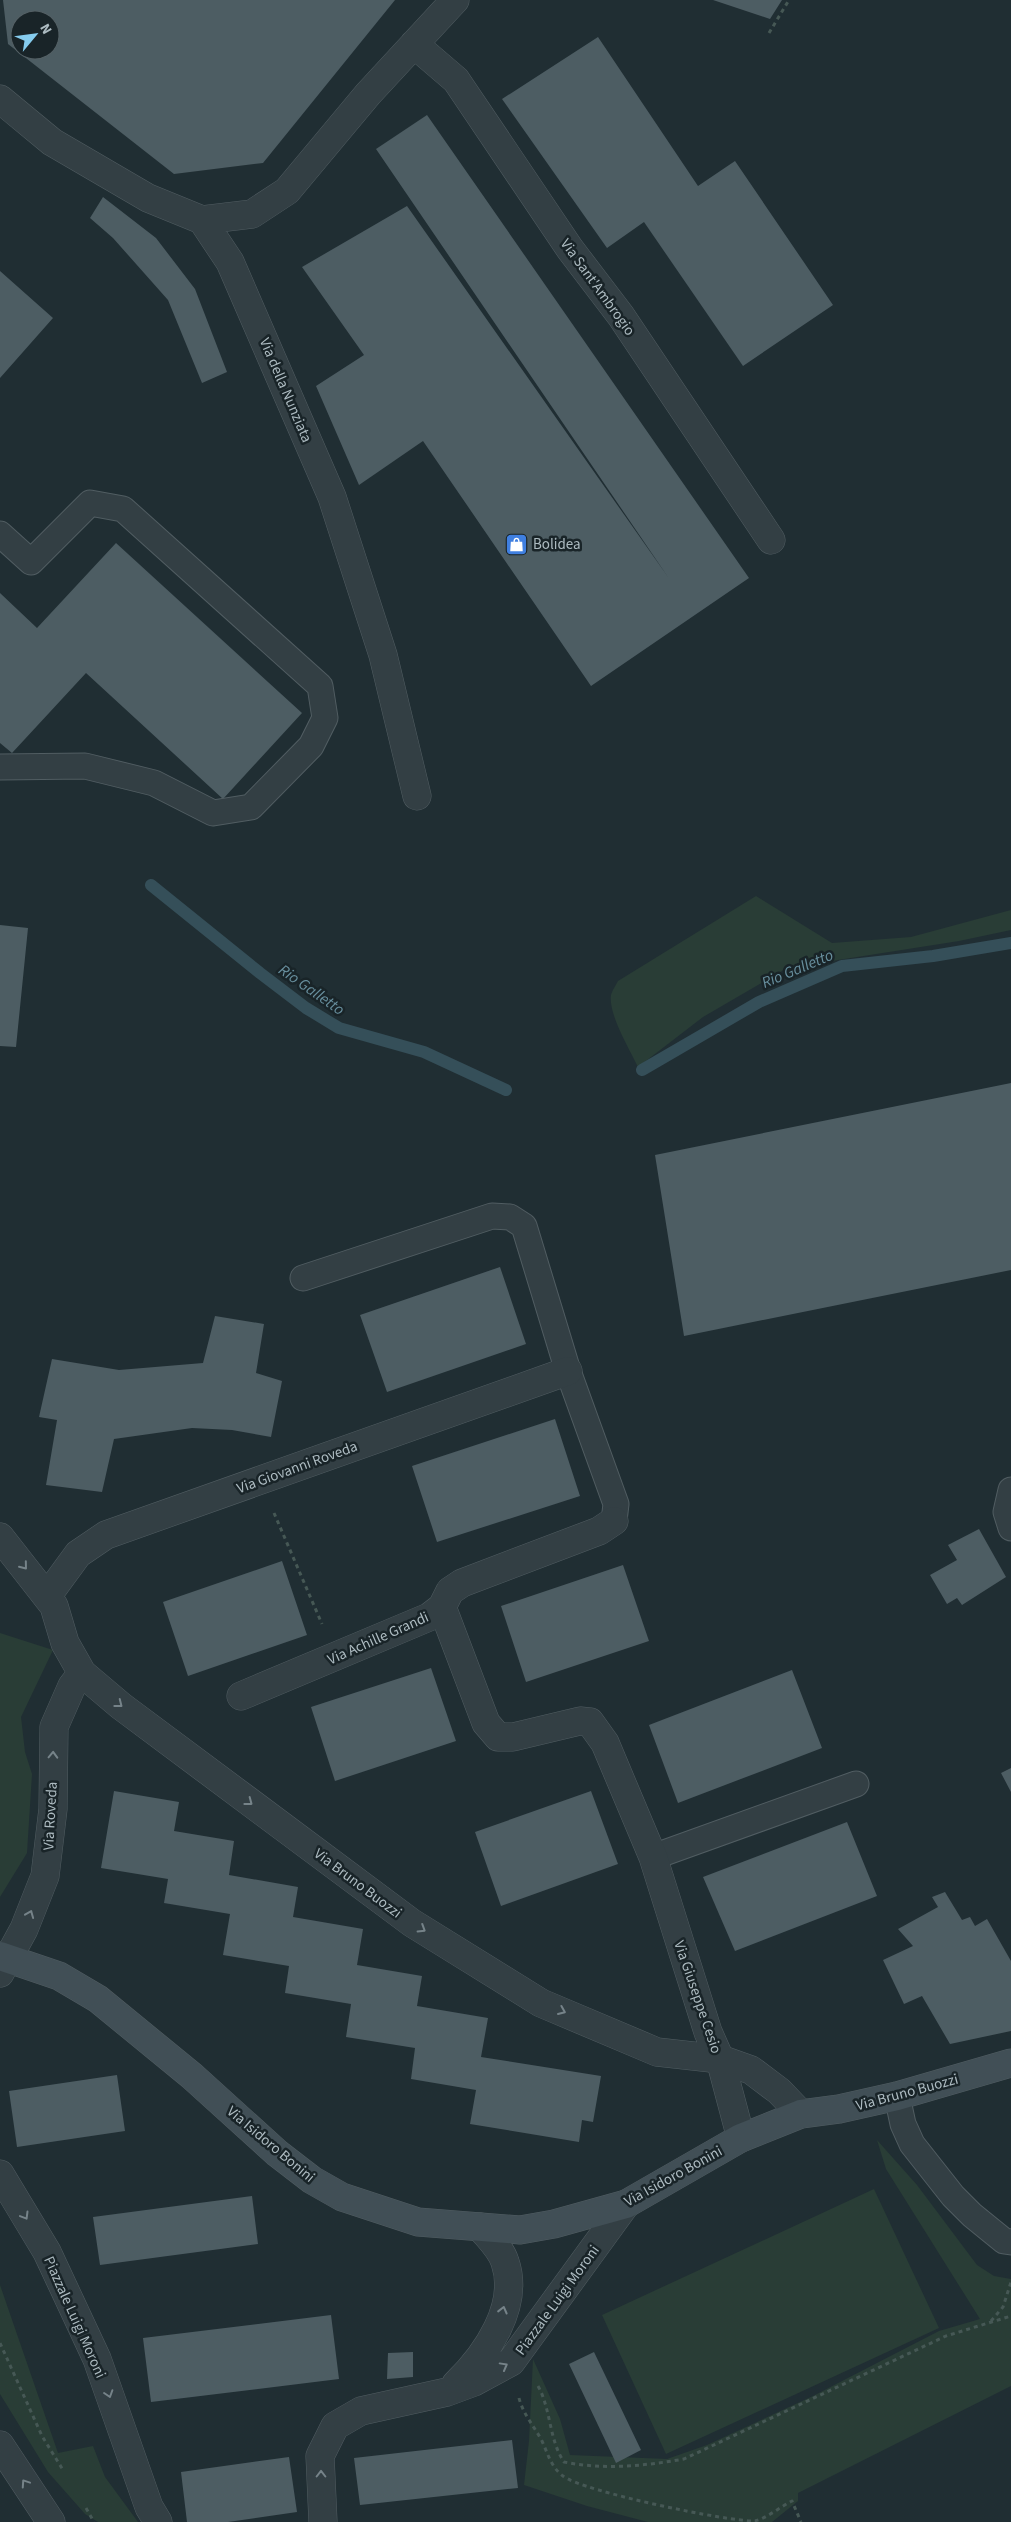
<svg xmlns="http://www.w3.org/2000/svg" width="1011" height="2522" font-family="'Source Sans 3',sans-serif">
<rect width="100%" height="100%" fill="#202e33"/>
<path fill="#293d36" d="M 756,896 L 832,943 L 911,937 L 1011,910 L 1011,930 L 959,941 L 787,968 L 703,1017 L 638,1067 C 630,1050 608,1014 611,995 C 612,991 616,985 618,981 Z
M 0,1633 L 53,1650 L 21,1717 L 25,1752 L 32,1774 L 27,1853 L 0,1897 Z
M 877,2140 L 917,2185 L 977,2265 L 994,2276 L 1011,2279 L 1011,2386 L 798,2493 L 798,2501 L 772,2522 L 648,2522 L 587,2506 L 524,2485 L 529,2441 L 533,2359 L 560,2419 L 570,2455 L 667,2459 L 707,2445 L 813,2396 L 939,2331 L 980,2319 L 886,2169 Z
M 874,2189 L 939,2328 L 666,2454 L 602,2315 Z
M 0,2285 L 58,2453 L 93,2446 L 105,2477 L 138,2522 L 98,2522 L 85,2514 L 48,2472 L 0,2394 Z"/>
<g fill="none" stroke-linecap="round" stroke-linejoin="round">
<path stroke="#354f59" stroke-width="12" d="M 151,885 L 260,973 L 306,1008 L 339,1028 L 424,1052 L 506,1090
M 642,1070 L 759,1002 L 842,966 L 933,956 L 1011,943"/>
</g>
<path fill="#4d5d63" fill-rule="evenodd" d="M 3,0 L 395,0 L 263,163 L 174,174 L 8,44 ZM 20,20 L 50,20 L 50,50 L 20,50 Z
M 713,0 L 782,0 L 770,19 Z
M 598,37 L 698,186 L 735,161 L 833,305 L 743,366 L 644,222 L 607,248 L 502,99 Z
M 427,115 L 749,578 L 591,686 L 423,441 L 359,485 L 316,386 L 364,355 L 302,267 L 407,206 L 668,577 L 376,149 Z
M 103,197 L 156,238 L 195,289 L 227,372 L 202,383 L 168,300 L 113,238 L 90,218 Z
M 0,271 L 53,318 L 0,378 Z
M 116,543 L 302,713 L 223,799 L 86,673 L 12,753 L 0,743 L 0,593 L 37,628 Z
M 0,925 L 28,928 L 16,1047 L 0,1046 Z
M 1011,1083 L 1011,1270 L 684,1336 L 655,1155 Z
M 500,1267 L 526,1344 L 387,1392 L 360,1315 Z
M 215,1316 L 264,1324 L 256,1373 L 282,1381 L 271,1437 L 232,1430 L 192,1428 L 114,1439 L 102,1492 L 46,1485 L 57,1420 L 39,1417 L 52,1359 L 119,1370 L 203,1363 Z
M 555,1419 L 580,1496 L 437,1542 L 412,1466 Z
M 979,1529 L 1006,1577 L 962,1605 L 957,1598 L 947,1604 L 930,1575 L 957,1560 L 948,1545 Z
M 282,1561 L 307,1635 L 188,1676 L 163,1602 Z
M 623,1565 L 649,1641 L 526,1682 L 501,1606 Z
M 431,1668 L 456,1741 L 335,1781 L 311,1707 Z
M 792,1670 L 822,1748 L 678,1803 L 649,1725 Z
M 1011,1768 L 1011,1792 L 1001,1773 Z
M 114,1791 L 179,1802 L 174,1831 L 234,1841 L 229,1875 L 298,1887 L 293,1917 L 363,1929 L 357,1965 L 422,1976 L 417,2006 L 488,2018 L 481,2057 L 601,2076 L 593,2122 L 582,2120 L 579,2142 L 470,2124 L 476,2090 L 411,2079 L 415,2048 L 346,2037 L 351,2004 L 285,1993 L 289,1966 L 223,1955 L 230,1914 L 164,1903 L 168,1879 L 101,1868 Z
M 591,1791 L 618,1864 L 501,1906 L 475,1832 Z
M 847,1822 L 877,1896 L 735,1951 L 703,1877 Z
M 945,1892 L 962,1920 L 970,1917 L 975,1926 L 987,1919 L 1011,1961 L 1011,2031 L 950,2044 L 922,1996 L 904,2004 L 883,1960 L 913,1946 L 898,1929 L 938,1907 L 932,1897 Z
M 117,2075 L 125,2131 L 17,2147 L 9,2091 Z
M 252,2196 L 258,2244 L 100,2265 L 93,2217 Z
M 331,2315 L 339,2379 L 151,2402 L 143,2338 Z
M 413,2352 L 413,2377 L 387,2379 L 388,2353 Z
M 594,2352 L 641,2450 L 616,2463 L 569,2364 Z
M 512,2440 L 518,2488 L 360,2505 L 354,2458 Z
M 289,2457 L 297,2512 L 228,2522 L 187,2522 L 181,2472 Z"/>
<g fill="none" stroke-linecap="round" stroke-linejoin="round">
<defs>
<path id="lane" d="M 0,534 L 31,562 L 90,503 L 123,509 L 320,686 L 325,718 L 311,746 L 251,807 L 213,813 L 154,783 L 85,766 L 0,767
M 303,1278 L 492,1216 L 510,1217 L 524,1226 L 568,1371 L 616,1504 L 614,1521
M 1011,1490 L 1006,1512 L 1011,1528
M 653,1857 L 856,1784
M 897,2096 L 903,2124 L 912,2144 L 953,2196 L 972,2215 L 1004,2241 L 1011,2242"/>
<path id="street" d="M 414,44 L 456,80 L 570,249 L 621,316 L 771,540
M 0,99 L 52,142 L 148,198 L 202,220 L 230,262 L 332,497 L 383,655 L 417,796
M 202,220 L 252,214 L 287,191 L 368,94 L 455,0
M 0,1537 L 54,1606 L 65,1643 L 82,1673 L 121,1706 L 412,1923 L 541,2003 L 657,2052 L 720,2059 L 751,2070 L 779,2091 L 801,2114
M 48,1595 L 78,1554 L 106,1535 L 568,1371
M 442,1607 L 486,1723 L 498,1737 L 513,1737 L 580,1721 L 590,1722 L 605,1743 L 653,1857 L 708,2032 L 720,2059 L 741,2138
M 241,1696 L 429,1617 L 442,1607 L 450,1591 L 462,1583 L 599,1531 L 614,1521
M 0,1973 L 24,1929 L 45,1876 L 53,1809 L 54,1727 L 72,1686 L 82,1673
M 0,2174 L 47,2252 L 97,2359 L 149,2507 L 158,2522
M 456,2384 C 486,2355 520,2306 505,2262 C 501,2249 489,2238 480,2227
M 0,2445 L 51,2522
M 323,2522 L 320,2456 L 335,2426 L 361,2411 L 447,2392 L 474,2382 L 511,2362 L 626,2204"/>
<path id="secondary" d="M 0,1956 L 59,1976 L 98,1999 L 192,2076 L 277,2153 L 312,2180 L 342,2197 L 418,2222 L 520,2230 L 554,2224 L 626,2204 L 741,2138 L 801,2114 L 839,2109 L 897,2096 L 1011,2063"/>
</defs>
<use href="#lane" stroke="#515d62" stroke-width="27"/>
<use href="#street" stroke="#515d62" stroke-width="29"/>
<use href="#secondary" stroke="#515d62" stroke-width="29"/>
<path stroke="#465855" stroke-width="3" stroke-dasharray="4 4" stroke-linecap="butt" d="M 769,33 L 789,0
M 274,1513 L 322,1624
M 991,2321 L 1003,2307 L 1011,2282
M 0,2343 L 42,2436 L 63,2470
M 538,2386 C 551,2409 549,2440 564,2462 C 604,2470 644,2466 684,2459 L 946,2336 L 1011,2316
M 519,2398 C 523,2414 534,2426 542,2441 C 548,2454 551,2467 563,2476 C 584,2492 730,2522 755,2521 C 767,2518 780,2507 792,2501 L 801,2522
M 86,2508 L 94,2522"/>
<use href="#lane" stroke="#333f44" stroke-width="25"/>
<use href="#street" stroke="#333f44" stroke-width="28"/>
<use href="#secondary" stroke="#414f56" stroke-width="28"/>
</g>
<defs><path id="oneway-chevron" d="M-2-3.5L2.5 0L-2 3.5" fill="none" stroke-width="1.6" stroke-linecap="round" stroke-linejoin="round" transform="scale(1.25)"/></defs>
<g stroke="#768389">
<use href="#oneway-chevron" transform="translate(24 1566) rotate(51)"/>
<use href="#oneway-chevron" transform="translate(119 1704) rotate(38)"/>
<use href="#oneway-chevron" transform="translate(53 1755) rotate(-88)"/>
<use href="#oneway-chevron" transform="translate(249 1802) rotate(37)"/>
<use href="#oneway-chevron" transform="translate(30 1914) rotate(-68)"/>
<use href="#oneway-chevron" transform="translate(422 1929) rotate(32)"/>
<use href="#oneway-chevron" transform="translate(562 2011) rotate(23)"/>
<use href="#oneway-chevron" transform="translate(25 2216) rotate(59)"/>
<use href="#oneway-chevron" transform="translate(503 2310) rotate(-76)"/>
<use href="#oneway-chevron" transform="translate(504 2366) rotate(-29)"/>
<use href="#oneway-chevron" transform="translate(109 2394) rotate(72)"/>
<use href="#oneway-chevron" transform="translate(321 2474) rotate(-90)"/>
<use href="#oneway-chevron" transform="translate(25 2483) rotate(-124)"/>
</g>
<defs>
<symbol id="shop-square" viewBox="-11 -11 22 22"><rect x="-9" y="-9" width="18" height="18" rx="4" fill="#3f7fe0" stroke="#192428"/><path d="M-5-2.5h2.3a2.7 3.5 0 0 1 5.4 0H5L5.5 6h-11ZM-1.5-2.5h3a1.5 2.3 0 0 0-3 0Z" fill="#fff"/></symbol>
</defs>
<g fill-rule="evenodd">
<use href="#shop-square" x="504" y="532" width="25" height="25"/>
</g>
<g text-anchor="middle" stroke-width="5" stroke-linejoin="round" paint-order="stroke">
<g font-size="15" fill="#adbbc1" stroke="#192428">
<text transform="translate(598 287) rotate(54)" y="5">Via Sant'Ambrogio</text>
<text transform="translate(286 390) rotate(67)" y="5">Via della Nunziata</text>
<text transform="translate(297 1467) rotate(-20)" y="5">Via Giovanni Roveda</text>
<text transform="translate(378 1638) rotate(-24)" y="5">Via Achille Grandi</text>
<text transform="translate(50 1816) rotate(-87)" y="5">Via Roveda</text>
<text transform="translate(358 1883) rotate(37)" y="5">Via Bruno Buozzi</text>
<text transform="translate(698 1997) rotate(71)" y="5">Via Giuseppe Cesio</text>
<text transform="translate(907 2092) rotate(-15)" y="5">Via Bruno Buozzi</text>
<text transform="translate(271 2144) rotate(40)" y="5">Via Isidoro Bonini</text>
<text transform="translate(673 2176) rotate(-29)" y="5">Via Isidoro Bonini</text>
<text transform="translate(557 2300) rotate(-54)" y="5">Piazzale Luigi Moroni</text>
<text transform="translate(75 2317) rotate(66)" y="5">Piazzale Luigi Moroni</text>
</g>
<g font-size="15" fill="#adbbc1" stroke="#192428" text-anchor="start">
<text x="533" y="549">Bolidea</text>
</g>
<g font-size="16" font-style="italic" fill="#688f9e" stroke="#192428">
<text transform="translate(797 968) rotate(-23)" y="6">Rio Galletto</text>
<text transform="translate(312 989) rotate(35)" y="6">Rio Galletto</text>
</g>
</g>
<g transform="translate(35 35) rotate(61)"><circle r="24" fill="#192428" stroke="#546065"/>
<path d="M0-4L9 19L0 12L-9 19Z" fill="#85ccee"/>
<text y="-8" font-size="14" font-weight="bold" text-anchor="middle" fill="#adbbc1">N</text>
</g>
</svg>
